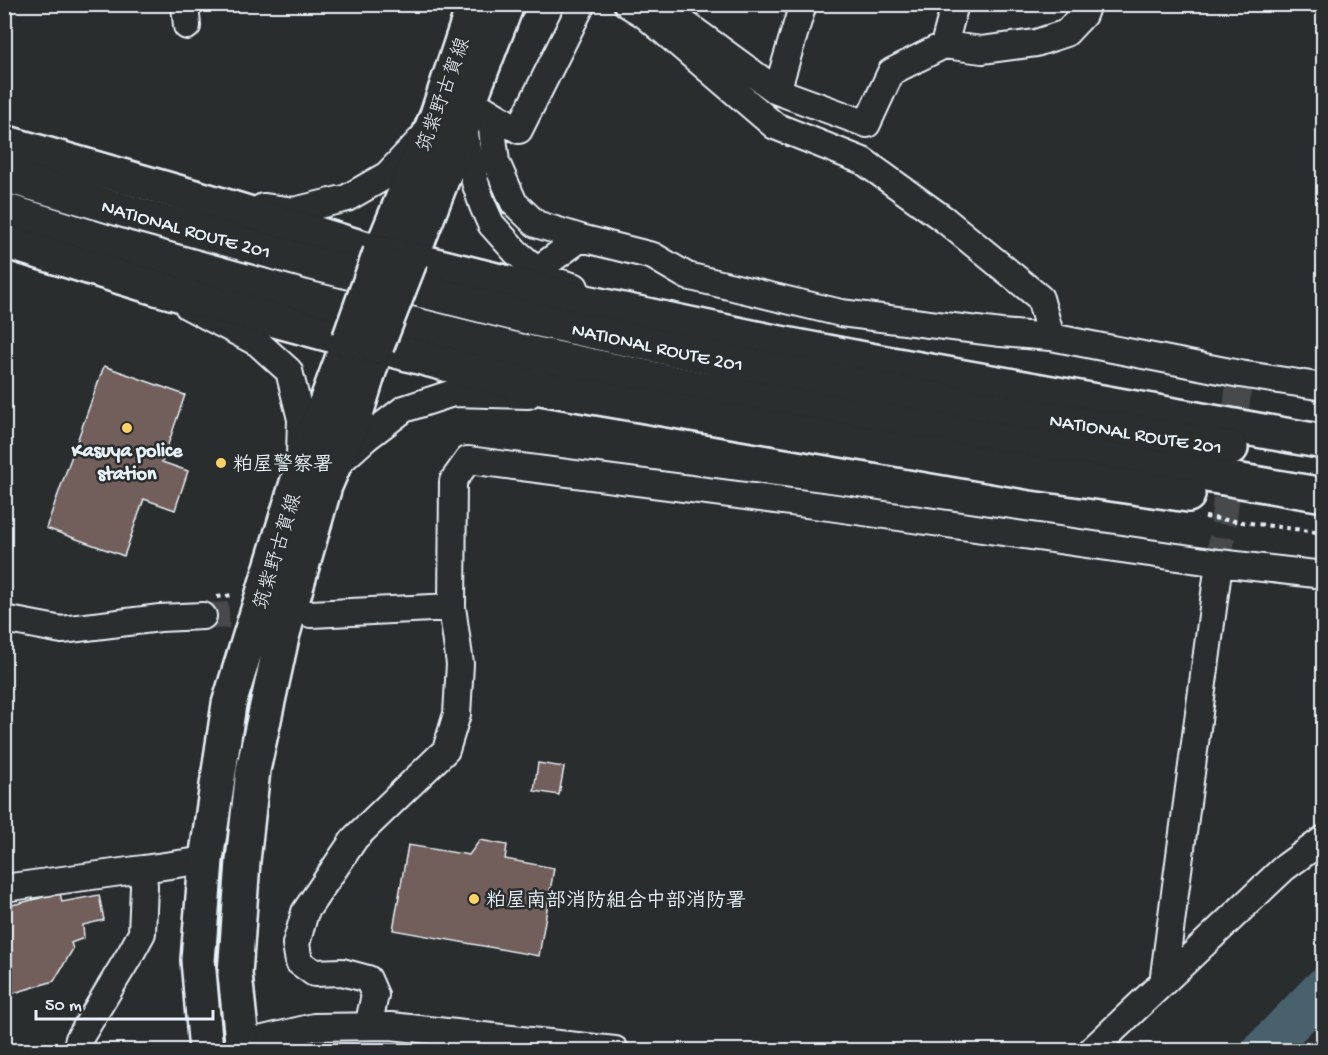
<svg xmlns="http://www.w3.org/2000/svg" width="1328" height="1055" font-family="'Gochi Hand','Klee One',sans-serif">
<rect width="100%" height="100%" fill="#2a2d2e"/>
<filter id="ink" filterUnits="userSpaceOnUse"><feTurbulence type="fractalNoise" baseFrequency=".0167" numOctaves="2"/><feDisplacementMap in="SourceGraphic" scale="12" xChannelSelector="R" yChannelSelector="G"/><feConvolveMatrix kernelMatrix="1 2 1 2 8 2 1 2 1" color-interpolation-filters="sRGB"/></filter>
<g filter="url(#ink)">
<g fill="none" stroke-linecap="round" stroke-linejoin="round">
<path stroke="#49606d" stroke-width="42" d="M 1264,1050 L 1324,988"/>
</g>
<path fill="#725f5b" stroke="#e8f1f8" stroke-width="1.5" d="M 104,366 L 185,395 L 162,462 L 188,471 L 175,510 L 144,499 L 124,556 L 46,528 Z
M 538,763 L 564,767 L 559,795 L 534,791 Z
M 480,840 L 507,845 L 505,859 L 554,868 L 539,956 L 393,930 L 408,845 L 469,855 Z
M 60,893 L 62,902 L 99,895 L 104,920 L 83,925 L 84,938 L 71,943 L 73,949 L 54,981 L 4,996 L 4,907 Z"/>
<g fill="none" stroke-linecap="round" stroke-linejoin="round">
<path stroke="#464a4c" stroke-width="26" stroke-dasharray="26 13" stroke-linecap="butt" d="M 1219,563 L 1240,374
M 203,616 L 272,614"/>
<defs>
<path id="street" d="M 185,4 L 187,26
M 627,4 L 645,15 L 775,126 L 863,161 L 945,220 L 1040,298 L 1051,337
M 658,4 L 777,91 L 867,124 L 891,72 L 944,45 L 982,50 L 1036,43 L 1066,33 L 1083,15 L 1087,4
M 944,45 L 955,4
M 777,91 L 803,4
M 481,107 L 519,130 L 582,4
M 490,113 L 496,162 L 514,203 L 536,224 L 581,238 L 653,256 L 687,276 L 841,313 L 1001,333 L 1051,337 L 1240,374 L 1324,387
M 463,126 L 475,182 L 483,206 L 491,224 L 516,252 L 548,279 L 575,287
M 263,207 L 294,211 L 347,198 L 387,175 L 424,136
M 537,270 L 581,238
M 188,306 L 258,343 L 289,371 L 301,419 L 300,455
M 336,465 L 366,438 L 404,409 L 453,393 L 528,395
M 311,614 L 452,607
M 4,619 L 62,630 L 160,618 L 203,616
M 4,888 L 143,869
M 1163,983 L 1219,563
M 368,1026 L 375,995 L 368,979 L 342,972 L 314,973 L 299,962 L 296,944 L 305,912 L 355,838 L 446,750 L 457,714 L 460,664 L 452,607 L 453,481 L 468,460 L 829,507 L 1219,563 L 1324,575
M 242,1044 L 314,1027 L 391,1026 L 615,1050
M 76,1050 L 79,1039 L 131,953 L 142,933 L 144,887 L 143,869 L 206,860
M 1092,1050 L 1284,868 L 1324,839"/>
<path id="primary" d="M 380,253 L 437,115 L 474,4
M 411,259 L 463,126 L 470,100 L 507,4
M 206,1050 L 198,960 L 206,860 L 229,704 L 300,473 L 349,340
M 243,1050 L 235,974 L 243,861 L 253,770 L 282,637 L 325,486 L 355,417 L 377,346"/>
<g id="highway">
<path d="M 4,142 L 209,201 L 380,253 L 411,259 L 585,302 L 780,343 L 880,362 L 1324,442"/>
<path id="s1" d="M 4,175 L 143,216 L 320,265 L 539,320 L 727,361 L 998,410 L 1231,448"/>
<path d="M 4,210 L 130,249 L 300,296 L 521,351 L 722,393 L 1324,495"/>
<path d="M 4,241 L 156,288 L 349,340 L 377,346 L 529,386 L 1035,473 L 1188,495"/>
</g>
</defs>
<use href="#street" stroke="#e8f1f8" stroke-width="30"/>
<use href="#primary" stroke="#e8f1f8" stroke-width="38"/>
<use href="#highway" stroke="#e8f1f8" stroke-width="38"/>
<path stroke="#e8f1f8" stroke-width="4" stroke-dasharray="4.5 4.5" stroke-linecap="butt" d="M 1205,517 L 1324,533
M 217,597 L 233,595"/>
<use href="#street" stroke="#2a2d2e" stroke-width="26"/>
<use href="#primary" stroke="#2a2d2e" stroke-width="33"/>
<use href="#highway" stroke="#2a2d2e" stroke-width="33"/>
<defs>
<path id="primary-bridge" d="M 349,340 L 380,253
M 377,346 L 411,259"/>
</defs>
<use href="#primary-bridge" stroke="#e8f1f8" stroke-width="38" stroke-linecap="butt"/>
<use href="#primary-bridge" stroke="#2a2d2e" stroke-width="33"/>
</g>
</g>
<g fill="#ffd166" stroke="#2a2d2e" stroke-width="2">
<circle cx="127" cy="428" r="6"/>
<circle cx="221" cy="463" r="6"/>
<circle cx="474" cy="899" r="6"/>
</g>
<g text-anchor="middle" stroke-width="5" stroke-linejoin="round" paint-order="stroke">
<g font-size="20" fill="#e8f1f8" stroke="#2a2d2e">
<text transform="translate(442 94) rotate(-70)" y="7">筑紫野古賀線</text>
<text dy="7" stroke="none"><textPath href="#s1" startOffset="190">NATIONAL ROUTE 201</textPath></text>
<text dy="7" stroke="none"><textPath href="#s1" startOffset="676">NATIONAL ROUTE 201</textPath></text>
<text dy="7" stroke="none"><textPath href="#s1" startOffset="1162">NATIONAL ROUTE 201</textPath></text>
<text transform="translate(276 551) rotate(-73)" y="7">筑紫野古賀線</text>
</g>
<g font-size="20" font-weight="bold" fill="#e8f1f8" stroke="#2a2d2e" text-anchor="start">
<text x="127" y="456" text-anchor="middle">Kasuya police<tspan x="127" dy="23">station</tspan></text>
<text x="233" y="470">粕屋警察署</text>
<text x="486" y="906">粕屋南部消防組合中部消防署</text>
</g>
</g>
<rect width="1328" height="1055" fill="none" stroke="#2a2d2e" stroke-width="24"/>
<rect x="12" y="12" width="1304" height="1031" fill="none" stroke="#e8f1f8" stroke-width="2" filter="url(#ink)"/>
<path d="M36 1010v9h177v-9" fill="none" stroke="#e8f1f8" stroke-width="3"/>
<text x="45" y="1010" font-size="18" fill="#e8f1f8" stroke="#2a2d2e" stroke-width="4.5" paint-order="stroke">50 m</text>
</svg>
